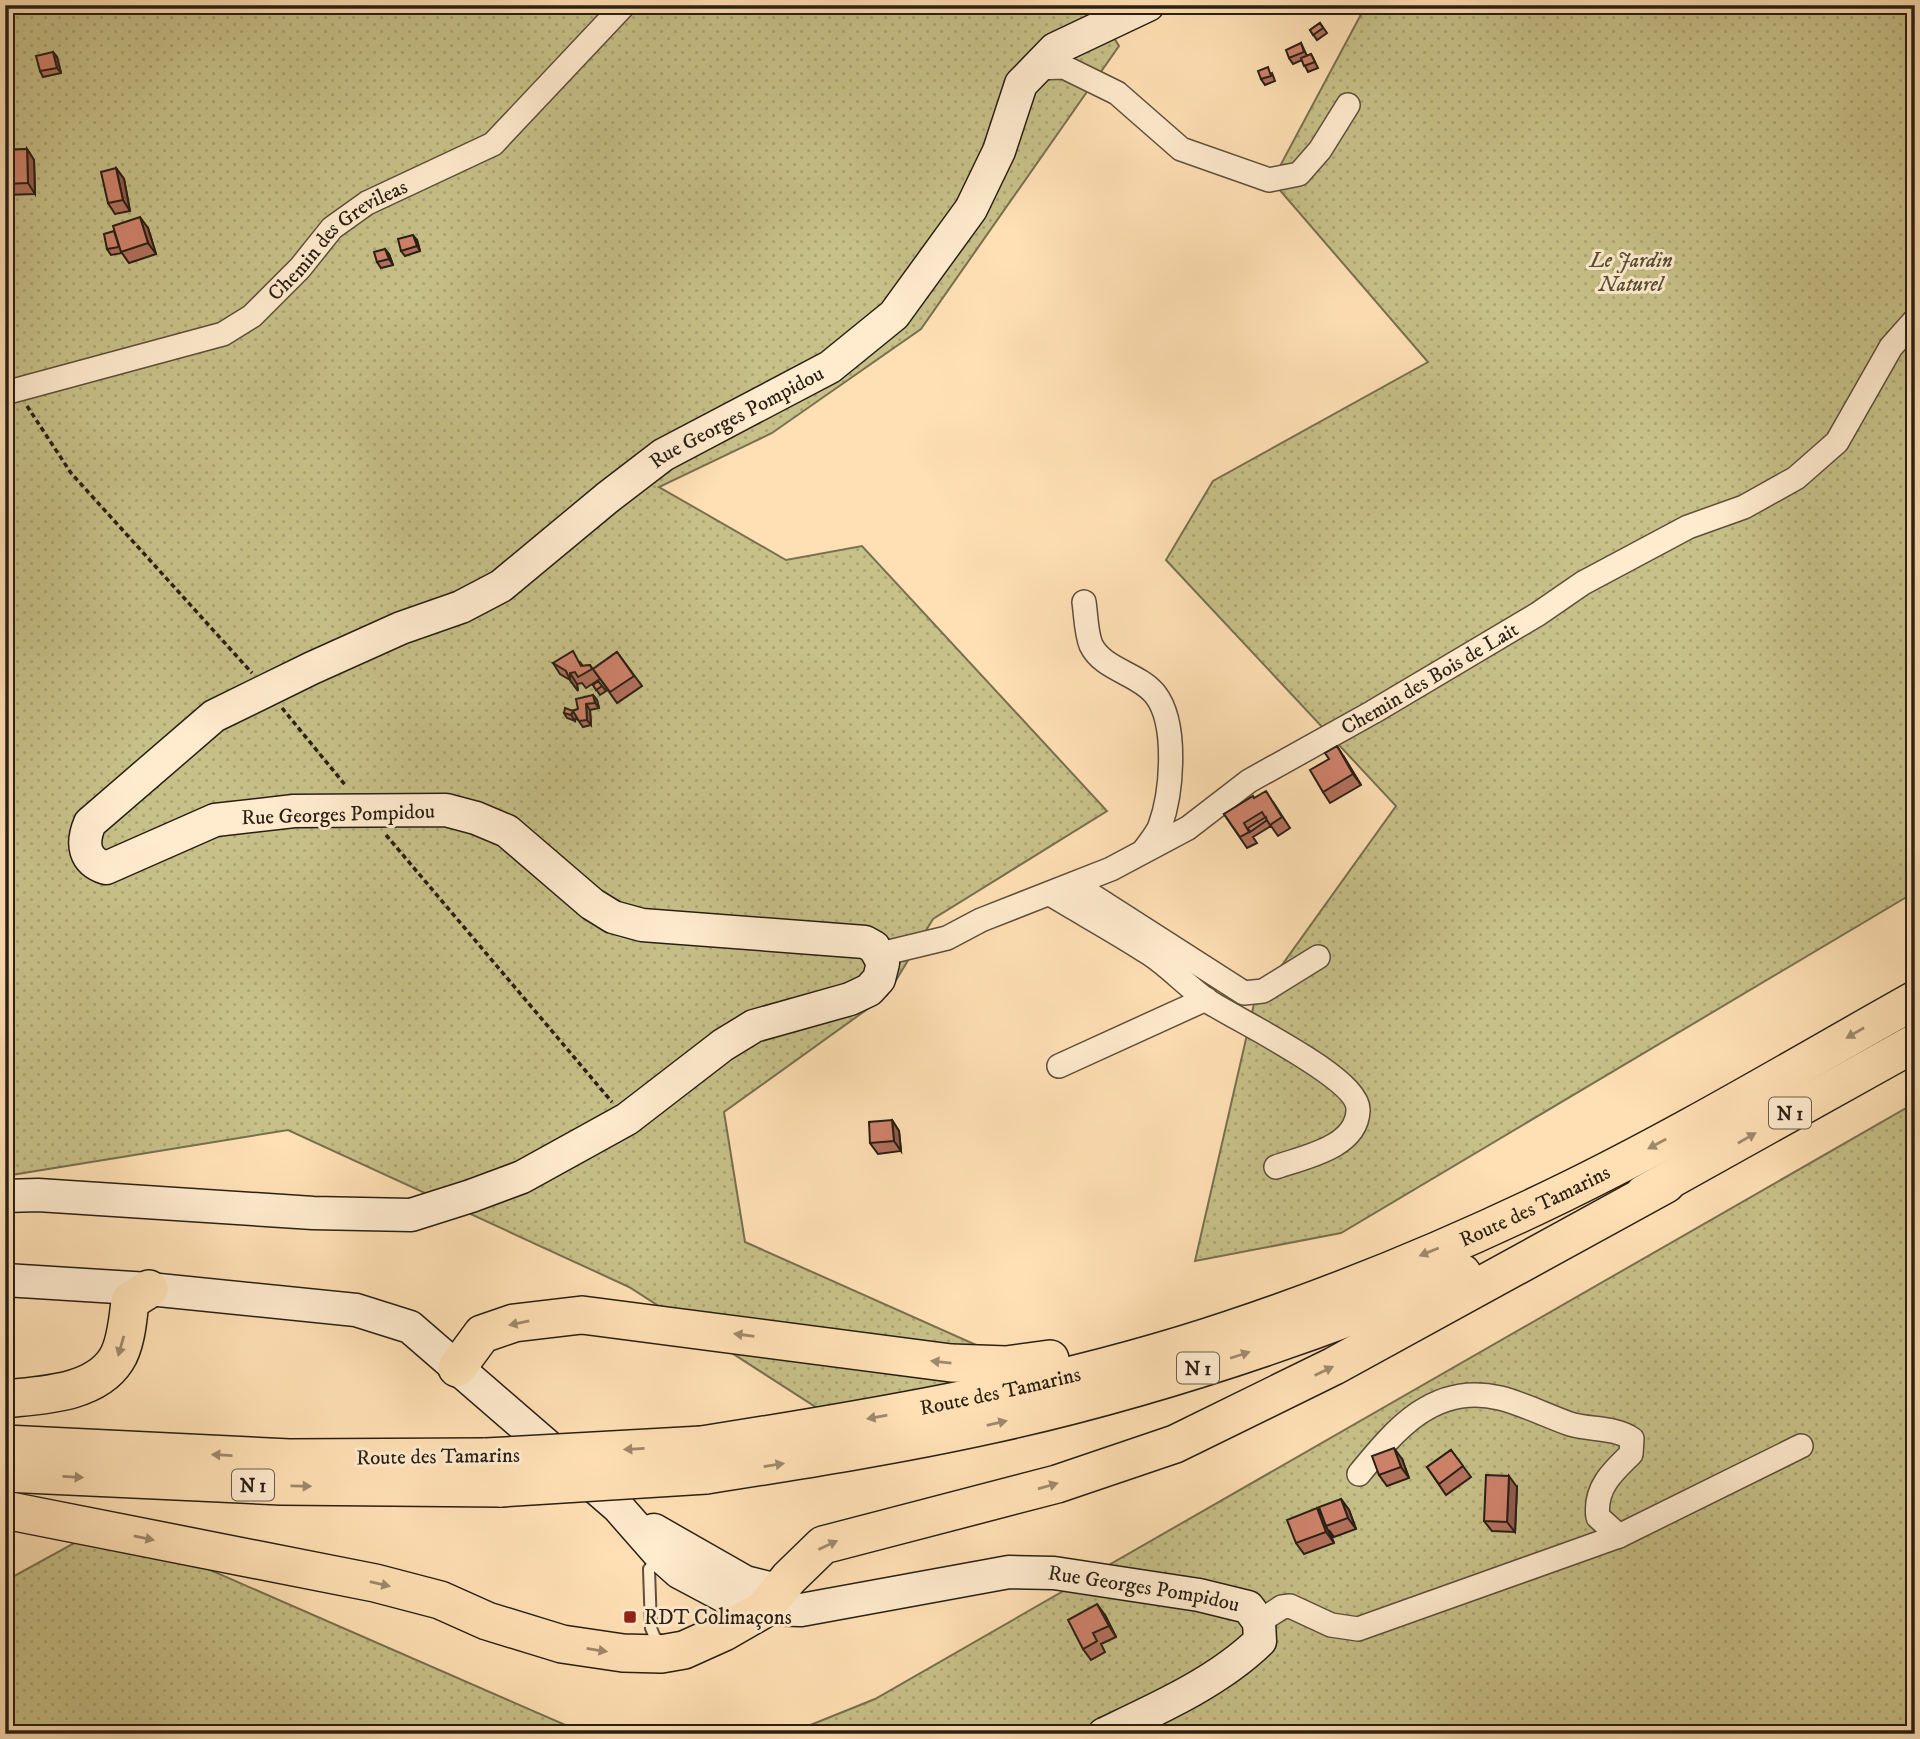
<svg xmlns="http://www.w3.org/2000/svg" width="1920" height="1739" font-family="'IM FELL DW Pica',serif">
<defs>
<pattern id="grass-dots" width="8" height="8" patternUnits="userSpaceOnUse" patternTransform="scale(1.75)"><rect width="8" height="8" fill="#c7c088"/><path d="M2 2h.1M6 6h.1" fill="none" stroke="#aba574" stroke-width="1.8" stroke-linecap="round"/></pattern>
</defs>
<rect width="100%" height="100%" fill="#ffe0b4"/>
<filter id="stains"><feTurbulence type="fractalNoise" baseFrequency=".00286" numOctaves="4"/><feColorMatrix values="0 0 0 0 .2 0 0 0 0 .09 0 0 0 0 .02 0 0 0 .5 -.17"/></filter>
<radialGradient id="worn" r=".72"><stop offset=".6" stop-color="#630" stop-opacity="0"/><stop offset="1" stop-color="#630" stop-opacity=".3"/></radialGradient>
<path fill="url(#grass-dots)" stroke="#78704e" stroke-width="2" d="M 5,5 L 1094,5 L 1119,46 L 921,329 L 772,433 L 659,487 L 786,560 L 862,546 L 1107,811 L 933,919 L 887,995 L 724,1112 L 745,1242 L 1010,1360 L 895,1458 L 629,1287 L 288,1130 L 5,1176 Z
M 1366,5 L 1915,5 L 1915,892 L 1341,1233 L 1195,1261 L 1254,1004 L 1396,806 L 1166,560 L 1213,481 L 1428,362 L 1272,181 Z
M 1915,1103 L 1915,1734 L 788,1734 L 875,1699 Z
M 107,1525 L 586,1734 L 5,1734 L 5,1581 Z"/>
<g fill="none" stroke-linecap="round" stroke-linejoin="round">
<defs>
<path id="service" d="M 660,1557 L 649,1569 L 651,1628 L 655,1638 L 664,1642"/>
<g id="minor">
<path d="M 1036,68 L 1064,67 L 1117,93 L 1181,149 L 1269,180 L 1299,174 L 1320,150 L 1348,105"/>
<path id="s1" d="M 5,393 L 223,334 L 252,316 L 300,268 L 332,228 L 367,203 L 493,144 L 624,5"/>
<path d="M 1084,602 C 1086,615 1086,633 1091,645 C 1103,670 1138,673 1155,694 C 1178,723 1172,793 1160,826 C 1157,834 1150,842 1145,849"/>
<path d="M 1074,884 L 1244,993 L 1263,991 L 1318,957"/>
<path d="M 1050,894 C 1083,914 1118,933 1150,954 C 1171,968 1188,987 1208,1001 C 1236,1020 1361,1078 1358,1111 C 1356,1148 1304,1157 1276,1167"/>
<path id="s2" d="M 881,954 L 947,938 L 981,920 L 1111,869 L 1188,828 L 1249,781 L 1373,712 L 1538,614 L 1583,583 L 1688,527 L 1744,507 L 1796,478 L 1837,442 L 1891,347 L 1915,320"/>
<path d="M 1059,1066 L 1206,999"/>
<path d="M 1359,1474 C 1395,1430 1434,1382 1500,1398 C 1524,1404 1547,1416 1570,1424 C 1590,1430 1615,1427 1632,1439 L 1631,1454 C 1612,1472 1594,1489 1598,1517 L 1619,1536"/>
<path d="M 1259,1622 L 1282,1607 L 1290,1606 L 1331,1625 L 1358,1629 L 1619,1536 L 1801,1446"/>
</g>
<g id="secondary">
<path id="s3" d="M 5,1196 L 38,1195 L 313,1213 L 411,1215 L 471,1196 L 522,1177 L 627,1119 L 723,1045 L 754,1026 L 850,999 L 869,990 L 879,979 L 883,963 L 874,947 L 865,942 L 642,925 L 613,917 L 592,904 L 507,831 L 476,818 L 446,810 L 294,811 L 215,820 L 106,868 C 84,861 81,844 90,823 L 214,716 L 312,668 L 401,628 L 461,607 L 501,586 L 607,498 L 663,455 L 830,367 L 894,315 L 971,209 L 999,151 L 1021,84 L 1055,49 L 1148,5"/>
<path id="s4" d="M 5,1280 L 149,1289 L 356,1310 L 410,1327 L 618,1507 L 661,1556 L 679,1572 L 726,1597 L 764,1609 L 801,1610 L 1009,1572 L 1054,1573 L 1199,1595 L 1248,1607 L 1259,1622 L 1260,1641 C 1218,1682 1157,1709 1104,1734"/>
<path d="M 654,1530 L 745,1582 L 769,1588"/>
</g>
<g id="trunk">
<path d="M 1644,1194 L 1915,1043"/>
<path d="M 457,1368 L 482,1334 L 514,1323 L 582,1315 L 951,1363 L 1006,1365 L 1050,1359"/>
<path d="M 5,1399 C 41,1395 94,1394 116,1360 C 126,1345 128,1319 130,1301 L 149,1289"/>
<path d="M 5,1444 L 289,1458 L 486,1457"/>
<path id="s5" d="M 702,1445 C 880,1417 1060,1387 1232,1329 C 1343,1292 1454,1246 1559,1195 C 1681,1136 1797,1066 1915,1000"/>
<path d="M 5,1473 L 281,1486 L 501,1488"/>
<path d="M 706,1475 C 802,1460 898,1445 993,1424 C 1153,1389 1311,1335 1462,1273"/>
<path d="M 5,1510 L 375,1583 L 440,1600 L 487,1621 L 562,1644 L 623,1653 L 661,1654 L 684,1650 L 724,1632 L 764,1609 L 789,1578 L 823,1545 L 1057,1484 L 1175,1444 L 1334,1366 L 1666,1184"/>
</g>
</defs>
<use href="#service" stroke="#5e4f3c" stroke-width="14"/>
<use href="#minor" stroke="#5e4f3c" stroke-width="26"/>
<use href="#secondary" stroke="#291f14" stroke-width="35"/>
<use href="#trunk" stroke="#291f14" stroke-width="40"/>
<path stroke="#291f14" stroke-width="3.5" stroke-dasharray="5 3.5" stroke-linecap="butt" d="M 27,406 L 71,473 L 252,673
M 282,708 L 346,786
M 386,835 L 612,1102"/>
<use href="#service" stroke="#ffebce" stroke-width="10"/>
<use href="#minor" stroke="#ffebce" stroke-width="23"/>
<use href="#secondary" stroke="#ffebce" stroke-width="32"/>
<use href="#trunk" stroke="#ffe0b4" stroke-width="37"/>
<defs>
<path id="trunk-bridge" d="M 486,1457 L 702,1445
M 501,1488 L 706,1475"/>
</defs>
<use href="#trunk-bridge" stroke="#291f14" stroke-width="40" stroke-linecap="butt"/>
<use href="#trunk-bridge" stroke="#ffe0b4" stroke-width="37"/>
</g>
<path fill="#b2705c" stroke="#291f14" stroke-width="2" d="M 1320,23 L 1327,33 L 1317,40 L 1310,30 Z
M 1301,43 L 1307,56 L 1311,54 L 1318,68 L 1308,72 L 1302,60 L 1293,64 L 1289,58 Z
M 53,52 L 57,57 L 61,73 L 43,77 L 40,71 Z
M 1272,73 L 1275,81 L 1265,85 L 1261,79 Z
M 27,149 L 34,160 L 35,194 L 5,195 L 5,150 Z
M 116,168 L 124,179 L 130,211 L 115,214 L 108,203 Z
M 148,228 L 156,254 L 129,263 L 122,253 L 111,255 L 107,249 Z
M 417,240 L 420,251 L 405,256 L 401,251 Z
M 385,249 L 389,254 L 393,265 L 381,268 L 377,262 Z
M 617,652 L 642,686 L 617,703 L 593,669 Z
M 580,662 L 583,666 L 590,665 L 600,679 L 586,688 L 582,683 L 577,684 L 578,691 L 570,680 L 560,674 L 553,663 Z
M 598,681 L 606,691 L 600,695 L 593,685 Z
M 593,695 L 597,700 L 599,708 L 590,710 L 591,725 L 583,727 L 576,717 L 575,721 L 567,718 L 564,713 L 578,709 Z
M 1344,757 L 1361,785 L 1330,803 L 1323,792 Z
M 1254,798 L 1273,802 L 1290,828 L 1278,836 L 1271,826 L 1253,837 L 1257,843 L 1247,848 L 1224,814 Z
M 892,1120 L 899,1131 L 901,1151 L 878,1154 L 870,1143 Z
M 1451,1450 L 1471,1477 L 1446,1495 L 1427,1467 Z
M 1402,1459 L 1409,1478 L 1387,1486 L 1379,1475 Z
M 1517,1487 L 1515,1532 L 1492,1531 L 1484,1521 Z
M 1341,1499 L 1349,1510 L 1356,1529 L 1334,1537 L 1329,1530 L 1334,1543 L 1304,1554 L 1296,1543 L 1317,1508 L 1323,1516 Z
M 1105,1615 L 1116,1637 L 1101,1644 L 1105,1652 L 1091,1660 L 1083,1649 Z"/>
<path fill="#915b4b" stroke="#291f14" stroke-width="2" d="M 53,52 L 57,57 L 61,73 L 57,68 Z
M 27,149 L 34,160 L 35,194 L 28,183 Z
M 116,168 L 124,179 L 130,211 L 123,200 Z
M 140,217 L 148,228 L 156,254 L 148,243 Z
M 413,235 L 417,240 L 420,251 L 417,246 Z
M 385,249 L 389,254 L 393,265 L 389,259 Z
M 570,673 L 577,684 L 578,691 L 570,680 Z
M 593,695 L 597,700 L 599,708 L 595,703 Z
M 586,704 L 590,710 L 591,725 L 587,720 Z
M 573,711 L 577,716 L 575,721 L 571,715 Z
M 1337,746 L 1344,757 L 1361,785 L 1353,774 Z
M 892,1120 L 899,1131 L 901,1151 L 894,1141 Z
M 1394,1448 L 1402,1459 L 1409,1478 L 1401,1467 Z
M 1509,1476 L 1517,1487 L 1515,1532 L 1507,1522 Z
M 1341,1499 L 1349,1510 L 1356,1529 L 1348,1518 Z
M 1317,1508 L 1325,1519 L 1326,1526 L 1334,1543 L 1326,1532 Z
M 1097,1604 L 1105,1615 L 1116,1637 L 1109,1626 Z"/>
<path fill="#cf826b" stroke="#291f14" stroke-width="2" d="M 1320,23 L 1323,28 L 1313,35 L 1310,30 Z
M 1301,43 L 1304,52 L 1289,58 L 1286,50 Z
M 53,52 L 57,68 L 40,71 L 36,56 Z
M 1311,54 L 1315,62 L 1304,66 L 1301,58 Z
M 1268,67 L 1271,76 L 1261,79 L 1258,71 Z
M 27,149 L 28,183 L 5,184 L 5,150 Z
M 116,168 L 123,200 L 108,203 L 101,172 Z
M 140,217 L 148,243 L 121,252 L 113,226 Z
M 114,231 L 119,247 L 107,249 L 104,234 Z
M 413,235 L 417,246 L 401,251 L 398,239 Z
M 385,249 L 389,259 L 377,262 L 374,252 Z
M 573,651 L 581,666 L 590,665 L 592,669 L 578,677 L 575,672 L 570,673 L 570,680 L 566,671 L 553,663 Z
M 617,652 L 634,676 L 610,692 L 593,669 Z
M 598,681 L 602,686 L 596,690 L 593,685 Z
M 593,695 L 595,703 L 586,704 L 587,720 L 579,721 L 573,711 L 578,709 L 576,699 Z
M 565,708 L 573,711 L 571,715 L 564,713 Z
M 1337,746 L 1353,774 L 1323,792 L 1310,770 L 1329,759 L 1325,753 Z
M 1266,791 L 1282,817 L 1270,825 L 1262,812 L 1244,823 L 1249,832 L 1240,837 L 1224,814 L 1253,796 L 1254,798 Z
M 1266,817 L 1267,820 L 1250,832 L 1248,828 Z
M 892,1120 L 894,1141 L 870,1143 L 869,1122 Z
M 1394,1448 L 1401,1467 L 1379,1475 L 1372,1456 Z
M 1451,1450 L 1463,1466 L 1439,1484 L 1427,1467 Z
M 1486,1475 L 1509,1476 L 1507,1522 L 1484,1521 Z
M 1341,1499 L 1348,1518 L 1326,1526 L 1319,1507 Z
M 1317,1508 L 1326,1532 L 1296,1543 L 1287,1520 Z
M 1097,1604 L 1109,1626 L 1093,1633 L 1097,1641 L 1083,1649 L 1068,1620 Z"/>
<defs><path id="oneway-solid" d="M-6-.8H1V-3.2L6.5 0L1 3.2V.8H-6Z" transform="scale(1.75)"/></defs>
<g fill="#9f896c">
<use href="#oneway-solid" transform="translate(1855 1033) rotate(150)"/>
<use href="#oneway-solid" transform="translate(1747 1138) rotate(-30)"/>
<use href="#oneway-solid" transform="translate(1657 1144) rotate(152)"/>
<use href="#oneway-solid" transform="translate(1429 1252) rotate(158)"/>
<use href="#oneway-solid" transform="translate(519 1323) rotate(168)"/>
<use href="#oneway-solid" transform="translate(744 1335) rotate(-172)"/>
<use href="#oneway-solid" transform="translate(121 1346) rotate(106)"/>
<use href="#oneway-solid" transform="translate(1240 1355) rotate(-18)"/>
<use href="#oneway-solid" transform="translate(941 1362) rotate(-174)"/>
<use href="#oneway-solid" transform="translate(1324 1371) rotate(-26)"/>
<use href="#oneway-solid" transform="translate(877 1417) rotate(170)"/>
<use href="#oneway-solid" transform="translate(997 1423) rotate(-13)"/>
<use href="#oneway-solid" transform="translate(634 1449) rotate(177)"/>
<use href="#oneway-solid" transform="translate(222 1455) rotate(-177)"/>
<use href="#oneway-solid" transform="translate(774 1465) rotate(-9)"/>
<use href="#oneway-solid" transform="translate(73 1477) rotate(3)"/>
<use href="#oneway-solid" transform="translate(301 1486) rotate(1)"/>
<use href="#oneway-solid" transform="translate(1048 1486) rotate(-16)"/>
<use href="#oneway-solid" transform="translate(144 1538) rotate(12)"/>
<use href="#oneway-solid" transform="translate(828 1545) rotate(-25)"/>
<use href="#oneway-solid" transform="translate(380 1584) rotate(13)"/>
<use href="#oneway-solid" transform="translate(597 1650) rotate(9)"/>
</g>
<rect fill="#8f2418" stroke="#ffebce" stroke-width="2.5" x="623" y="1610" width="14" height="14" rx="3.5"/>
<g text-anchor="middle" stroke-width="6" stroke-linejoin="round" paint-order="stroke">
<g fill="#ffebce" stroke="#695c4c" stroke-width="2">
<rect x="1769" y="1097.5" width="42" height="31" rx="5"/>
<rect x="1177" y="1352.5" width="42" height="31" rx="5"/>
<rect x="232" y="1469.5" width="42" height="31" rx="5"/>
</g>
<g font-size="19" font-weight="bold" fill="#291f14">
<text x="1790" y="1120">N 1</text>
<text x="1198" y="1375">N 1</text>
<text x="253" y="1492">N 1</text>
</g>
<g font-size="21" fill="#291f14" stroke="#ffebce">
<text dy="7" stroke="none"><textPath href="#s1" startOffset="376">Chemin des Grevileas</textPath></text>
<text dy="7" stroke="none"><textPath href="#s3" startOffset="2614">Rue Georges Pompidou</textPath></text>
<text dy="7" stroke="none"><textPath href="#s2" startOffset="618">Chemin des Bois de Lait</textPath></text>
<text transform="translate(338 814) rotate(-2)" y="7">Rue Georges Pompidou</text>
<text dy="7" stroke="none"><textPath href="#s5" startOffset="870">Route des Tamarins</textPath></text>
<text dy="7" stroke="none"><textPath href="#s5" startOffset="303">Route des Tamarins</textPath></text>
<text transform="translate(438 1456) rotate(-1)" y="7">Route des Tamarins</text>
<text dy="7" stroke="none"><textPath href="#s4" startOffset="1251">Rue Georges Pompidou</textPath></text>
</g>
<g font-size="21" font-style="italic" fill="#584f37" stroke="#ffebce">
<text x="1631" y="267">Le Jardin<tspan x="1631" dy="24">Naturel</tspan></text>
</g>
<g font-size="21" fill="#291f14" stroke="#ffebce" text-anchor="start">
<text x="644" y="1624">RDT Colimaçons</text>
</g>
</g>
<rect width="1920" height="1739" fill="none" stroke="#ffe0b4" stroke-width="28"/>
<rect x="7" y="7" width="1906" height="1725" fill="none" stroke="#291f14" stroke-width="3.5"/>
<rect x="14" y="14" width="1892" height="1711" fill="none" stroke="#291f14" stroke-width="2"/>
<rect width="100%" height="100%" filter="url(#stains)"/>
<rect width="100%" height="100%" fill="url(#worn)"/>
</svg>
